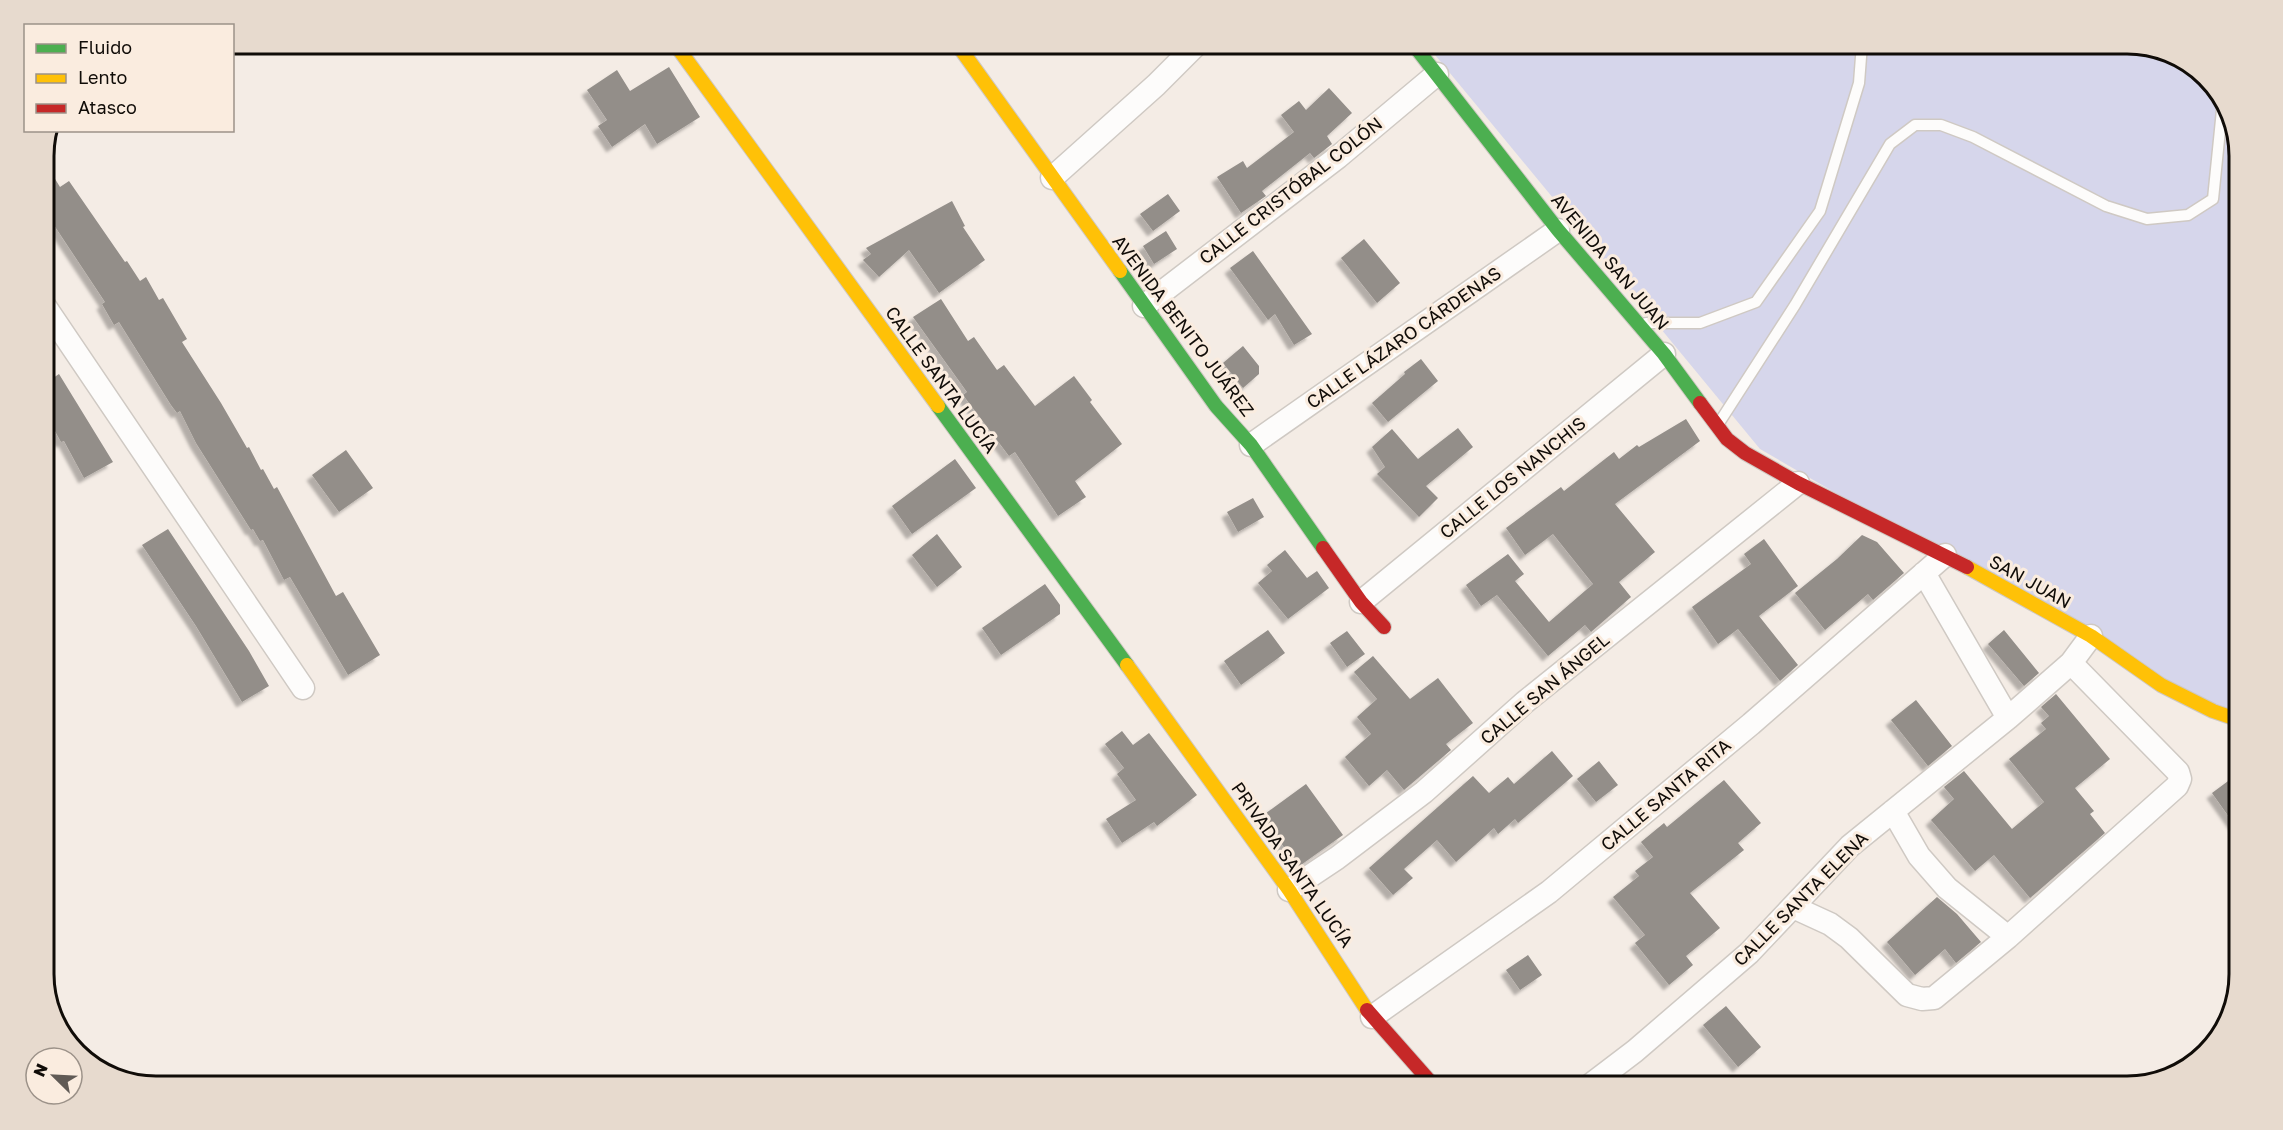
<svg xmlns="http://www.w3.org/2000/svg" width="2283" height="1130" font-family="'Golos Text',sans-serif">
<defs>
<filter id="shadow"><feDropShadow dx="-5.5" dy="5.5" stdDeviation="1.5" flood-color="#0004"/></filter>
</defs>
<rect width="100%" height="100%" fill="#f4ece5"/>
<path fill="#d6d6eb" d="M 1426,44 L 2127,44 L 2176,55 L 2221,94 L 2239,149 L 2239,727 L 1760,449 Z"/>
<path fill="#938e89" filter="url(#shadow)" d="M 669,67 L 700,117 L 657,144 L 645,124 L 612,147 L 598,126 L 607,120 L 587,90 L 617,70 L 630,91 Z
M 1329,88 L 1352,113 L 1327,136 L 1332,144 L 1314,158 L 1310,153 L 1262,191 L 1266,196 L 1241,213 L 1217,177 L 1243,161 L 1247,168 L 1294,132 L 1281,115 L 1299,101 L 1306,110 Z
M 44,161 L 60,187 L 69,181 L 125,262 L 127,261 L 140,281 L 146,277 L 159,300 L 163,298 L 187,339 L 182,342 L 221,403 L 247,448 L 249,447 L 261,470 L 263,469 L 274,489 L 277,487 L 336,596 L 343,592 L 380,655 L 348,675 L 290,577 L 284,580 L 263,540 L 260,541 L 253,529 L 251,530 L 196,443 L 180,411 L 177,413 L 171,405 L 119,322 L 114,325 L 102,304 L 105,302 L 44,210 Z
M 1168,194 L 1180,211 L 1153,231 L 1140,214 Z
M 952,201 L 965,226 L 963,227 L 985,260 L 939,293 L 909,250 L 879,277 L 863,260 L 871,254 L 866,248 Z
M 1166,231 L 1177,249 L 1154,264 L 1143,246 Z
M 1364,239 L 1400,283 L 1377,303 L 1341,258 Z
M 1253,251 L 1312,334 L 1294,345 L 1275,314 L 1268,320 L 1230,268 Z
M 941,299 L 968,341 L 974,337 L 997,370 L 1004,365 L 1035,406 L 1074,376 L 1092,400 L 1090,402 L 1122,444 L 1075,481 L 1086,497 L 1058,516 L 1015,452 L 1009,456 L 963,395 L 967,392 L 913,317 Z
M 1243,346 L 1259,366 L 1259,374 L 1243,388 L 1223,363 Z
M 1421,359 L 1438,381 L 1388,422 L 1372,403 L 1405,374 L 1404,372 Z
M 59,374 L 113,462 L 84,478 L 64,441 L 61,442 L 44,411 L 44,384 Z
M 1686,419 L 1700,441 L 1615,504 L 1655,552 L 1619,582 L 1631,597 L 1591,632 L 1585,625 L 1548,656 L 1497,595 L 1481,606 L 1466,585 L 1508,554 L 1524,574 L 1515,581 L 1549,622 L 1593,584 L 1553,534 L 1525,555 L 1506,528 L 1561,487 L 1564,491 L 1614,452 L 1619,459 L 1637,445 L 1639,447 Z
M 1458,428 L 1473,447 L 1426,486 L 1438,498 L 1419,517 L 1377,474 L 1385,467 L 1372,447 L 1392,429 L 1418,459 Z
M 346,450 L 373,488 L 339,512 L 312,475 Z
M 955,459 L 976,488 L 912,534 L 892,506 Z
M 1253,498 L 1264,517 L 1238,532 L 1227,512 Z
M 168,529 L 249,651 L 269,686 L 242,702 L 196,626 L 142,545 Z
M 937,534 L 962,567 L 937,587 L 912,555 Z
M 1862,535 L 1877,542 L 1904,573 L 1873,600 L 1868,594 L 1825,630 L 1795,593 L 1837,559 Z
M 1764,539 L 1798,586 L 1759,616 L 1798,665 L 1780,681 L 1738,629 L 1718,644 L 1692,607 L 1751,564 L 1744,554 Z
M 1285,550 L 1307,578 L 1317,571 L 1329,588 L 1288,619 L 1258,583 L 1272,571 L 1267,565 Z
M 1045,584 L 1060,605 L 1060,614 L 1001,655 L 982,628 Z
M 1268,630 L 1285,653 L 1241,685 L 1224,661 Z
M 2004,630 L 2039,673 L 2024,686 L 1988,644 Z
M 1347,631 L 1365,654 L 1347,667 L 1330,643 Z
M 1373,656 L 1410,699 L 1438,678 L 1473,723 L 1446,744 L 1451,750 L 1404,790 L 1387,770 L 1369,786 L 1345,757 L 1371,734 L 1357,717 L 1377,699 L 1354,672 Z
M 2056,694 L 2110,759 L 2075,788 L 2094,811 L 2090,814 L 2105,833 L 2030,898 L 1994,855 L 1975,871 L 1931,820 L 1954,799 L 1944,787 L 1964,771 L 2012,829 L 2044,802 L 2009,759 L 2046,729 L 2041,723 L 2049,716 L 2041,707 Z
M 1916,700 L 1952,746 L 1928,766 L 1891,720 Z
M 1122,731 L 1133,745 L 1149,733 L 1197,795 L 1157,826 L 1154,822 L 1122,843 L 1106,819 L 1136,800 L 1117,774 L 1124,768 L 1105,744 Z
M 1552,751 L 1573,776 L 1518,823 L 1515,819 L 1498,834 L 1494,828 L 1456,862 L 1437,840 L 1404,869 L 1413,878 L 1393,895 L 1369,868 L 1473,776 L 1489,793 L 1508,777 L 1514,784 Z
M 1599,761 L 1618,785 L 1596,802 L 1577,779 Z
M 2239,773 L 2239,831 L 2212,793 Z
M 1724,780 L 1761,823 L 1738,843 L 1744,850 L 1690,893 L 1720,928 L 1686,956 L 1693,965 L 1669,985 L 1635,943 L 1645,935 L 1613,897 L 1639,876 L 1635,871 L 1653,857 L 1641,842 L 1664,823 L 1667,827 Z
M 1306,784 L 1343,835 L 1298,867 L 1262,816 Z
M 1937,897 L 1957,914 L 1981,942 L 1956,963 L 1945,949 L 1915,975 L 1887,942 Z
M 1528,955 L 1542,975 L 1520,990 L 1506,970 Z
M 1726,1006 L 1761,1047 L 1738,1067 L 1703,1025 Z"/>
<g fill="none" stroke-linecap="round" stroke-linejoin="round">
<defs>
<path id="lane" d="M 1646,323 L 1700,323 L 1756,302 L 1820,211 L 1859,83 L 1862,44
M 1719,423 L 1795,305 L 1890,144 L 1915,125 L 1941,125 L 1973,137 L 2106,206 L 2147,219 L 2188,215 L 2213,199 L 2223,100"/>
<path id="street" d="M 1052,178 L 1156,85 L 1197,44
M 44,305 L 303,688
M 1144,306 L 1338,157 L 1437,74
M 1251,445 L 1558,230
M 1924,573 L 2008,718
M 1361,602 L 1664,354
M 1893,811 L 1919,856 L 1947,888 L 2008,937
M 1289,890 L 1337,858 L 1424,792 L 1525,702 L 1798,483
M 1793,907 L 1830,924 L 1849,938 L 1907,995 L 1922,999 L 1934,998 L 2008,937 L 2177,786 L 2180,779 L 2178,772 L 2071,663
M 1372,1017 L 1549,892 L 1751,724 L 1945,555
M 1589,1086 L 1635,1051 L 1749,953 L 1850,846 L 2008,718 L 2071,663 L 2091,636"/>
<path id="fast" d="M 1413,44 L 1558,230 L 1664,354 L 1700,403
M 1120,271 L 1216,406 L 1251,445 L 1323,548
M 938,406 L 1127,665"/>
<path id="slow" d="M 675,44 L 938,406
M 957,44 L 1120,271
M 1967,567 L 2091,636 L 2161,685 L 2213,711 L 2239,720
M 1127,665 L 1289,890 L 1367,1010"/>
<path id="jam" d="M 1700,403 L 1727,439 L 1745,453 L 1798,483 L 1967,567
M 1323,548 L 1361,602 L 1384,627
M 1367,1010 L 1434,1086"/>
</defs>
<use href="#lane" stroke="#cfc9c3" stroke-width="13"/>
<use href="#street" stroke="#cfc9c3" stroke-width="25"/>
<use href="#fast" stroke="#cfc9c3" stroke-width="16"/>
<use href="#slow" stroke="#cfc9c3" stroke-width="16"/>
<use href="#jam" stroke="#cfc9c3" stroke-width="16"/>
<use href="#lane" stroke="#fdfcfb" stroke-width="10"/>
<use href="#street" stroke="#fdfcfb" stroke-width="22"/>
<use href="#fast" stroke="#4caf50" stroke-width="14"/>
<use href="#slow" stroke="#ffc107" stroke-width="14"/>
<use href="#jam" stroke="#c62828" stroke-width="14"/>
</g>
<g text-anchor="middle" stroke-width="6" stroke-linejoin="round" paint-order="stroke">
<g font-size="18" fill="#100c08" stroke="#faecdf">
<text transform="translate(1291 191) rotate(-38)" y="6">CALLE CRISTÓBAL COLÓN</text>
<text transform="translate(1610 262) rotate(50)" y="6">AVENIDA SAN JUAN</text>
<text transform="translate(1183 326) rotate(53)" y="6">AVENIDA BENITO JUÁREZ</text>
<text transform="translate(1404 338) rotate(-35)" y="6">CALLE LÁZARO CÁRDENAS</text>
<text transform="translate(941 380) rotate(54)" y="6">CALLE SANTA LUCÍA</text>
<text transform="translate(1513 478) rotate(-39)" y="6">CALLE LOS NANCHIS</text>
<text transform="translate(2030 582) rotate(29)" y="6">SAN JUAN</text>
<text transform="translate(1545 689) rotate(-40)" y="6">CALLE SAN ÁNGEL</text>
<text transform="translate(1666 795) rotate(-40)" y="6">CALLE SANTA RITA</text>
<text transform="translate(1292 865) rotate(55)" y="6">PRIVADA SANTA LUCÍA</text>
<text transform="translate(1801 899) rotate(-45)" y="6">CALLE SANTA ELENA</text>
</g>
</g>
<path d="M0 0H2283V1130H0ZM156 54H2127A102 102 0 0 1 2229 156V974A102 102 0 0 1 2127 1076H156A102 102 0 0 1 54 974V156A102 102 0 0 1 156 54Z" fill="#e7dace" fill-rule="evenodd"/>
<path fill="none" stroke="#100c08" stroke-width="3" d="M156 54H2127A102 102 0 0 1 2229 156V974A102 102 0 0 1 2127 1076H156A102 102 0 0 1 54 974V156A102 102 0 0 1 156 54Z"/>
<rect x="24" y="24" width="210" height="108" fill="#faecdf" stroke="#9c9289" stroke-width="1.5"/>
<rect x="36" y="44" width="30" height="9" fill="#4caf50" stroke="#9c9289" stroke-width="1.5"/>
<text x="78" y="54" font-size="18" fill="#100c08">Fluido</text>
<rect x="36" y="74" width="30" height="9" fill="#ffc107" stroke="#9c9289" stroke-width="1.5"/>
<text x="78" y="84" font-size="18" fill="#100c08">Lento</text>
<rect x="36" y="104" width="30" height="9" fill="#c62828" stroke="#9c9289" stroke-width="1.5"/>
<text x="78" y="114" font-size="18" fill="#100c08">Atasco</text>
<g transform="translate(54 1076) rotate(294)"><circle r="28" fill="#faecdf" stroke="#9c9289" stroke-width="1.5"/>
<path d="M0-4.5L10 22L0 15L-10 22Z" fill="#605a55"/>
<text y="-9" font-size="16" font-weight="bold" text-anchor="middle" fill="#100c08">N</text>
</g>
</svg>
